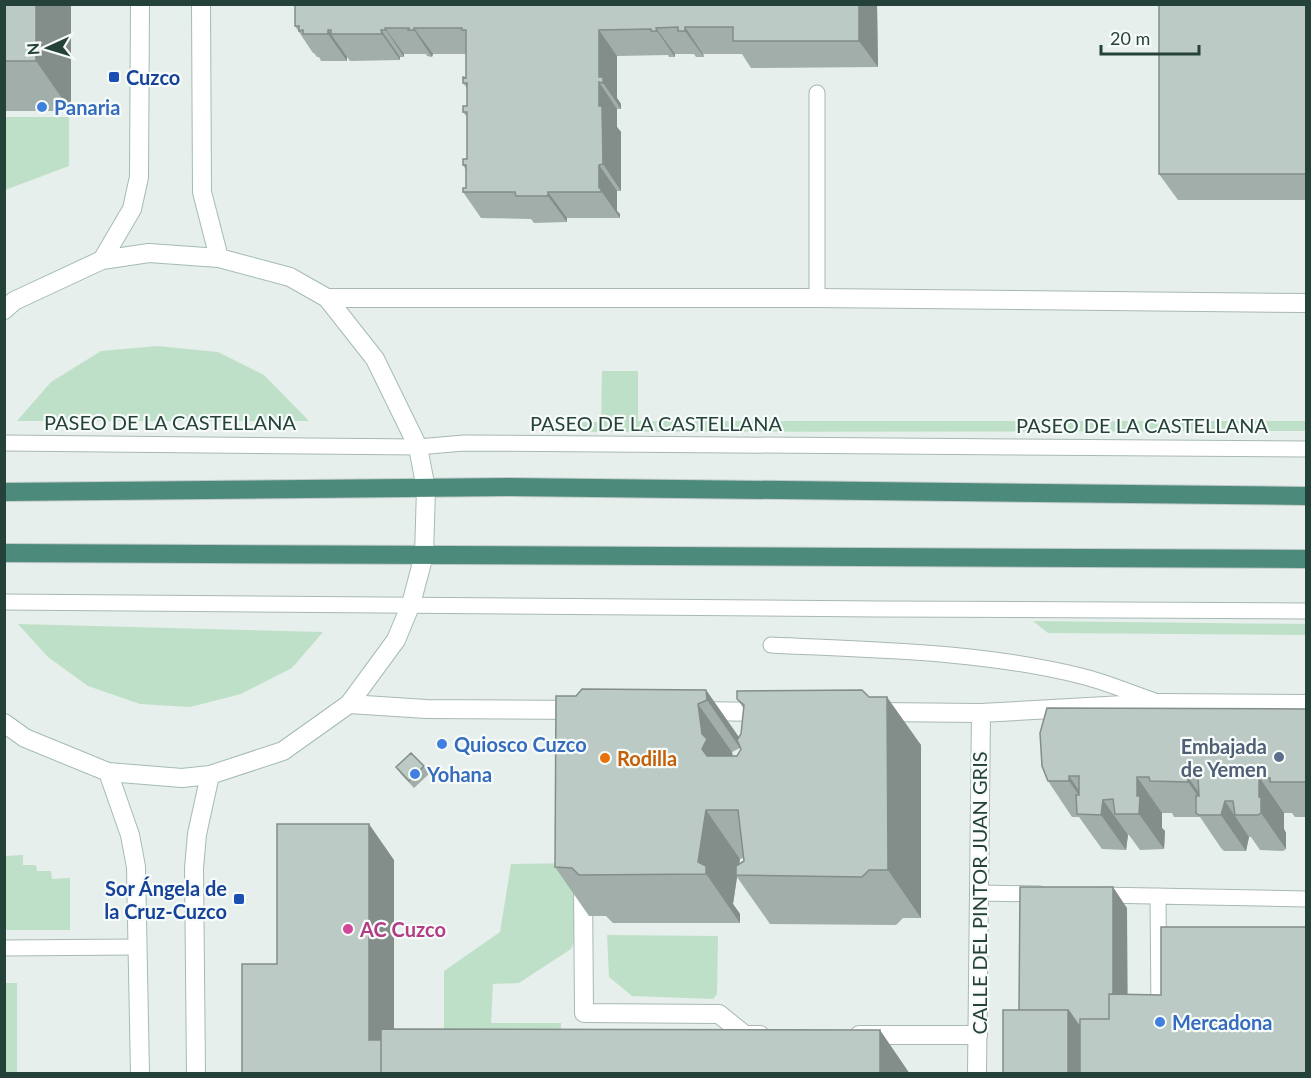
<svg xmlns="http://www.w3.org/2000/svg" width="1311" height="1078" viewBox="0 0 1311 1078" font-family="Lato,sans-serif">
<rect width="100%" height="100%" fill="#e6efeb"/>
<!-- green -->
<path fill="#bfe0c8" d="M5,117H69V166L5,190Z
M157,346L218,352L264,375L309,421H17L51,382L101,351Z
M602,371H638V421H1306V431L549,432V422H601Z
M1033,621L1306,624V635L1048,633Z
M18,624L323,632L292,668L241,694L190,707L140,704L88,686L48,657Z
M23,855V865H36L37,871H51L52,879L70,878V930H5V856Z
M578,863V934L571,949L519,983L493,984L491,1023H561L560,1068L469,1063L444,1028V971L500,932L511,864Z
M607,935L718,936L717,994L713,999L632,996L609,977Z
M5,983H17V1073H5Z"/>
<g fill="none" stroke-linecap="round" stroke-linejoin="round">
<!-- service casing -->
<g stroke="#a8b8b2" stroke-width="17">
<path id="service" d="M817,93V298
M4,443L418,447L464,443L1306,449
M4,602C439,605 872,610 1306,611
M771,645C874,650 981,651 1081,676C1106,682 1131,693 1155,701
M979,893L1040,894
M1100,895L1306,899
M1158,896L1159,1013
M4,948L136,947"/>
</g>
<!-- pedestrian casing -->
<g stroke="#a8b8b2" stroke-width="20">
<path id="pedestrian" d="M583,885L584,1013L719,1014L745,1035H760
M859,1035H978"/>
</g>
<!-- minor casing -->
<g stroke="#a8b8b2" stroke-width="20">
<path id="minor" d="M327,298H817L1306,303
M349,704L426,709L581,710
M698,711L767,712
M875,712L981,713L1159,703L1306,704
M977,1074L981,713"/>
</g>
<!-- secondary casing -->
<g stroke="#a4bbb3" stroke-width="20">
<path id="secondary" d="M201,4L202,192L219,258
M102,260L132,209L139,177L140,4
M4,310L14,301L102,260L149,253L219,258L290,277L327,298L375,359L418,447L426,489L424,555L411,604L396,640L349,704L283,751L210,775L182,778L108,772L25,738L4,723
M108,772L130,835L136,867L140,1074
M196,1074L194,868L197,834L210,775"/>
</g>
<!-- trunk casing -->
<g stroke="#c2cac8" stroke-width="20">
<path id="trunk" d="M4,492L508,487L1306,496
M4,553L1306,559"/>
</g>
<!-- service -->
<use href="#service" stroke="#fff" stroke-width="15"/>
<!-- pedestrian -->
<use href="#pedestrian" stroke="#fff" stroke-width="18"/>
<!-- minor -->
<use href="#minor" stroke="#fff" stroke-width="18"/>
<!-- secondary -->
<use href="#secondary" stroke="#fff" stroke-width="18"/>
<!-- trunk -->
<use href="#trunk" stroke="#4c8a7c" stroke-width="18"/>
</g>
<!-- wall -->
<path fill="#a1aea9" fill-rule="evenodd" d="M4,4H71V111H4Z
M295,4H877L878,67L751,68L742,54H703L704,57H696L694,54H675V57H669L668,55L617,56V98L621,104V109H617V127L621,132V191H617V211L620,214V218H567V222L534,223L531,219L481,218L463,192L466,188V170L463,165L467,159V117L463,112L467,106V88L463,83L466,78V54H433L432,57L427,56L426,54H404V57H400V60L350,61L347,57V61H321L319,57H317L314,53H313L295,26Z
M1306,4V200H1178L1159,174Z
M706,690L739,737L741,734L744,709L737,699L869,697L921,745V918H903L896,925L770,924L737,877L733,904L740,914V923H613L606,916H589L555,867L576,696ZM740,748L741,749L737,756H733L732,752ZM743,858L744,861L739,864L740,859Z
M1306,709V817H1295L1292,813H1284V829L1286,833V849L1283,851L1260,850L1251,837H1249L1246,851H1224L1221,848L1200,817H1174L1172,813H1162V828L1165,831L1164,849L1140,850L1129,835H1128L1126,850L1102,849L1079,817H1072L1048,781Z
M424,766L429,774L414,788L401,774L396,767Z"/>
<!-- shaded-wall -->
<path fill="#838d89" d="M36,4H71V111L36,61Z
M859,4H877L878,67L859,41Z
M685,27L703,54L704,57L685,31Z
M385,28L404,54V57L386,30Z
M414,28L433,54L432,57L414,30Z
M656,28L675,54V57L657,31Z
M328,30L347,57V61L328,34Z
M381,30L400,57V60L382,34Z
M599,30L617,56V98L621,104V109L599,77Z
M599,82L617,109V127L621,132V191L603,164L599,106Z
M599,165L617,191V211L620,214V218L599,188Z
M548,192L567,218V222L548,196Z
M706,690L740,739V748L707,700Z
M887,697L921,745V918L888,870Z
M698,704L732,752L736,782L707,756L702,749V734Z
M1069,776L1094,812L1092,814L1069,781Z
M1137,777L1162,813V828L1165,831L1164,849L1139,814L1137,796Z
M1188,777L1213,813L1211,815L1188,782Z
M1259,777L1284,813V829L1286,833V849L1261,813L1259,797Z
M1103,800L1128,835L1126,850L1101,815Z
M1225,801L1249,837L1246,851L1221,815Z
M706,810L740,859L737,875H736L737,877L733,904L740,914V923L698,862Z
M369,824L394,860V1046L369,1040Z
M1113,887L1127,908L1128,1045L1113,1024Z
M1068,1010L1084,1033L1098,1074H1068Z
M880,1030L910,1074H880Z"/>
<!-- building -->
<path fill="#bbcac4" stroke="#838d89" stroke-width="1.5" d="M4,4H36V61H4Z
M295,4H859V41H733V27H685V31H678V27L656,28L657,31H651V29L599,30V77H603V83L599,82V106H602L603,164L599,165V188H601V192H548V196H516L515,192H463V188H466V165H463V159H467V112H463V106H467V83H463V77L466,78V30H462V28H414V30H408L409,28H385L386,30H381L382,34H331V30H328V34H303V30L299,31V26H295Z
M1159,4H1306V174H1159Z
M582,689L706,690L707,700L698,704L702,734L707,739L702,749L707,756H737L741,749L737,740L741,734L744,705L737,699V691L862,690L869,697H887L888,870H869L862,877L736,875V866L744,861L738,810H706L698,862L706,866V874L579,875L572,868L555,867L556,696H576Z
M1047,708L1306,709V782H1270V778L1259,777V797H1261V813L1258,815H1235L1233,801H1225L1221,815H1199L1196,813V796H1199L1198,777H1188V782L1150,781L1149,777H1137V796H1140L1139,814H1115L1113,799L1103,800L1101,815L1077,814L1076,795H1079V776H1069V781H1048L1042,766L1040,733Z
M411,753L424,766L409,781L396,767Z
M277,824H369V1040H381V1074H242V964H277Z
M1020,887H1113V994H1109V1019H1080V1027L1068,1010H1019Z
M1161,927H1306V1074H1080V1019H1109V994L1161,995Z
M1003,1010H1068V1074H1003Z
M381,1029L880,1030V1074H381Z"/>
<!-- markers -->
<g fill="#1a4fb4" stroke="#f7fbf9" stroke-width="2">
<rect x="108" y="71" width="12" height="12" rx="3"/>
<rect x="233" y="893" width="12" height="12" rx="3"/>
</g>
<g fill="#3f7fe0" stroke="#f7fbf9" stroke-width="2">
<circle cx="42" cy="107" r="6"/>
<circle cx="442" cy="744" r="6"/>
<circle cx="415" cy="774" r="6"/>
<circle cx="1160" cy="1022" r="6"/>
</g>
<circle fill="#5c6f8a" stroke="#f7fbf9" stroke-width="2" cx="1279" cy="757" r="6"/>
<circle fill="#e8710a" stroke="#f7fbf9" stroke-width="2" cx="605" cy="758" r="6"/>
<circle fill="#d1479c" stroke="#f7fbf9" stroke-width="2" cx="348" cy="929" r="6"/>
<g text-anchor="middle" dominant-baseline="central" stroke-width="4.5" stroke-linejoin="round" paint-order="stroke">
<!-- transit labels -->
<g font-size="20" font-weight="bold" fill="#164399" stroke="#f7fbf9" text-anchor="start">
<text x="126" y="77">Cuzco</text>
<text x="227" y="888" text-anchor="end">Sor Ángela de<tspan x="227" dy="23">la Cruz-Cuzco</tspan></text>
</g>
<!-- shop labels -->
<g font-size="20" font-weight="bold" fill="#366cbe" stroke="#f7fbf9" text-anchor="start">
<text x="54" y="107">Panaria</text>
<text x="454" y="744">Quiosco Cuzco</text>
<text x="427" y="774">Yohana</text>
<text x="1172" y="1022">Mercadona</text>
</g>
<!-- street labels -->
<g font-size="20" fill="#24423a" stroke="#f7fbf9">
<text x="170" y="422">PASEO DE LA CASTELLANA</text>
<text x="656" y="423">PASEO DE LA CASTELLANA</text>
<text x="1142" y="425">PASEO DE LA CASTELLANA</text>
<text transform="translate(979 893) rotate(-90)">CALLE DEL PINTOR JUAN GRIS</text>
</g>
<!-- service labels -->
<g font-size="20" font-weight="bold" fill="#4e5e75" stroke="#f7fbf9" text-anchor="end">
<text x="1267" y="746">Embajada<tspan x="1267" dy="23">de Yemen</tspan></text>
</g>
<!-- food labels -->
<g font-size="20" font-weight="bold" fill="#c56008" stroke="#f7fbf9" text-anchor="start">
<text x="617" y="758">Rodilla</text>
</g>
<!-- hotel labels -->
<g font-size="20" font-weight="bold" fill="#b23c85" stroke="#f7fbf9" text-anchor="start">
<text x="360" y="929">AC Cuzco</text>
</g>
</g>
<!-- border -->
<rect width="1311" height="1078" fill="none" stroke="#24423a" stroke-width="12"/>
<!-- north arrow -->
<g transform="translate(48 48) rotate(266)" stroke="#f7fbf9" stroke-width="4.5" paint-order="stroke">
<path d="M0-4.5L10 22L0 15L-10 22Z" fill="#24423a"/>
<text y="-9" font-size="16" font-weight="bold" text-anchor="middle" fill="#24423a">N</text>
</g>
<!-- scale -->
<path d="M1101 45v9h98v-9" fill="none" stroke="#24423a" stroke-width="3"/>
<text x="1110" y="45" font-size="18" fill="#24423a" stroke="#f7fbf9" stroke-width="4.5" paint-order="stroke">20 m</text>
</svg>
